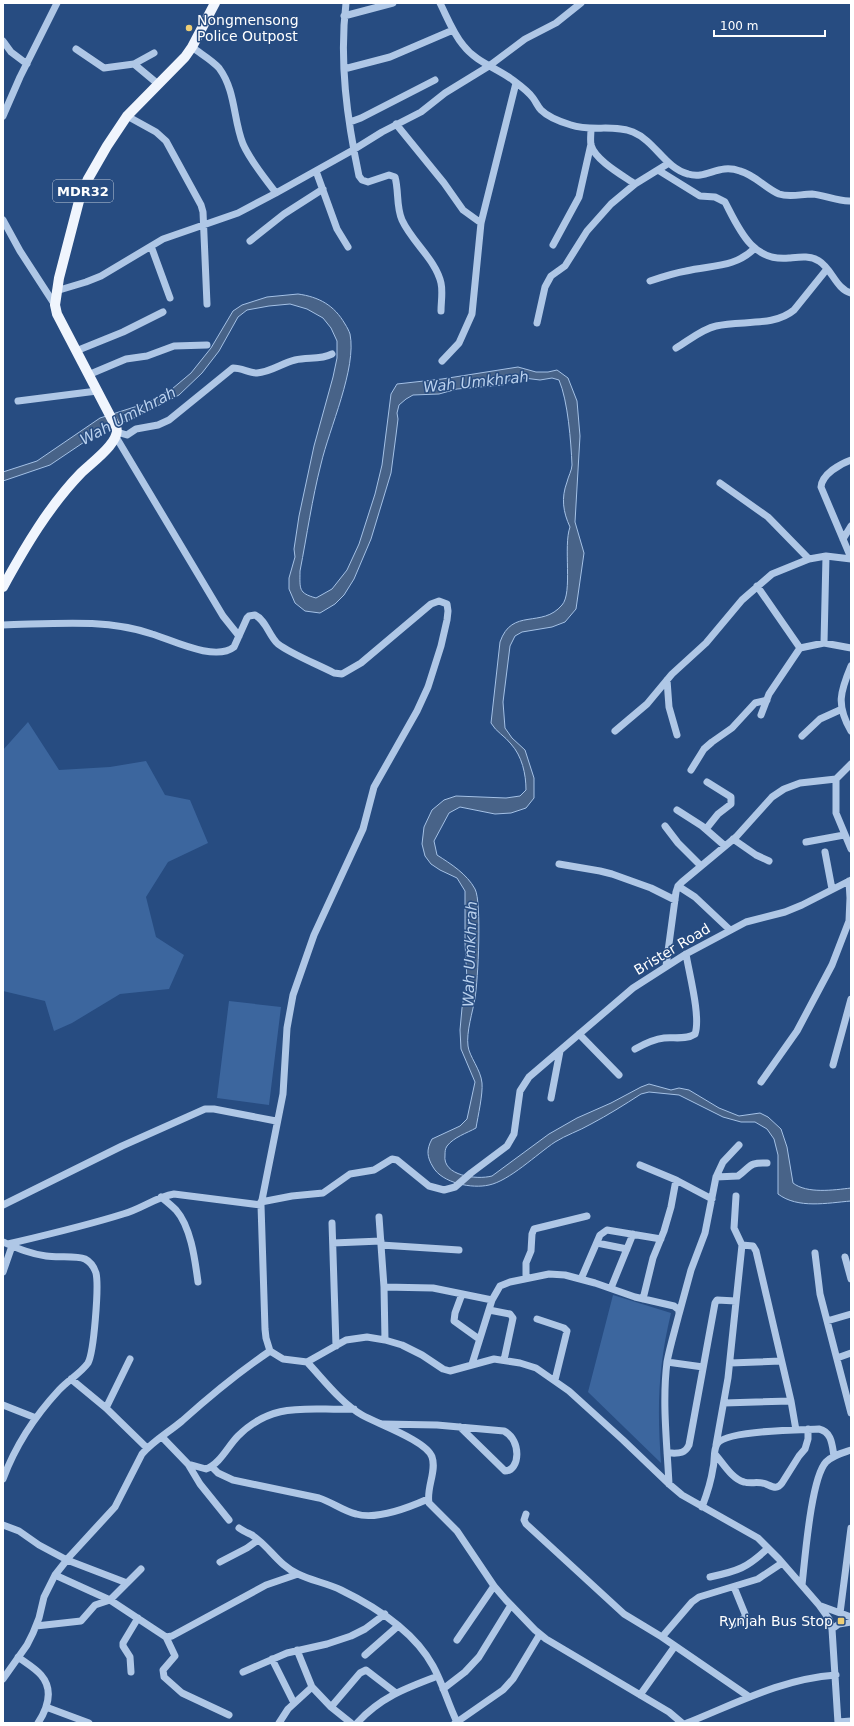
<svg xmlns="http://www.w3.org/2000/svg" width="854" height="1726" viewBox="0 0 854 1726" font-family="'DejaVu Sans',sans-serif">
<rect width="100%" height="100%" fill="#274c81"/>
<!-- green -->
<path fill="#3c669e" d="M28,722L59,770L110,767L146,761L165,795L190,800L208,843L168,862L146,897L156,937L184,955L169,989L120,994L72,1023L54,1031L45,1001L3,991V750Z
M229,1001L281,1007L269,1105L217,1098Z
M613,1295L671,1313C658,1367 657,1408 661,1463L588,1392Z"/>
<!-- water -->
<path fill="#486388" stroke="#a4c1e6" d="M298,294C319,297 334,305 345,324C347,327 349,331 350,334C357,368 329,429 321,464C312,499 307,535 300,571C300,589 298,593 316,598L332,589L347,570L359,544L375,494L382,465L391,394L397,384L442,379L518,367L536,372H548L557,370L568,378L577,401L580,436L575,522L584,553L576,609L565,622L552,627L522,632L515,636L510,646L503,702L505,728L512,738L525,750L534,778V798L526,808L511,813L495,814L460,807L449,813L434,841L437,855C451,864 467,874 475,889C482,902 478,981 475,998C473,1011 466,1032 468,1046C469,1056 481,1070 482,1083C483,1094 478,1116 476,1128C467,1133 454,1137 447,1146C445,1149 445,1152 445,1155C442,1176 477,1180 492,1176L549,1134L577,1118L611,1103L641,1087L649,1084L671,1090L679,1088L689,1090L719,1108L739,1116L760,1113L768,1117L781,1129L787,1147L793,1183C807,1194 834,1190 851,1188V1201C827,1203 798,1209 778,1194V1155L774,1139L767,1129L755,1122H741L723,1117L679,1095L649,1092L641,1094C624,1105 608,1115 591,1124C579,1131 566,1135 555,1142C537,1154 509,1181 489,1185C472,1189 442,1183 433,1167C427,1157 426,1150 432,1139L460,1126L467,1119L475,1082L461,1049L460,1030L462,1008L467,980L465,943V891L457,878L440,870L431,864L425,856L422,844L424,827L432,810L444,800L456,796L506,798L520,796L526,790C526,774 522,756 511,744C505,736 496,732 491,723L500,642C512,607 542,629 562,605C573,593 563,546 570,527C563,512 561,498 567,482C568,477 572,470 572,465C571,442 568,401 559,380L552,378L540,380L524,378L511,379L503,385L457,389L439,394L413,395L406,399L399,405L397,413L398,419L396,435L391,473L371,539L354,579L344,595L335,604L320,613L305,611L295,603L289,589V578L295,557L294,549L299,516L314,446L333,377L337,358V341L331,328L323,318L307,309L290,304L269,306L247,310L238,317L219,351L202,373L179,395L132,419L105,428L50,465L3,481V472L37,461L100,418L147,403L172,389L191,373L211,348L233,311L242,305L267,297Z"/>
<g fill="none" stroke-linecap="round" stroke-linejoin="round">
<!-- minor -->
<path stroke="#afc7e6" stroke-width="7" d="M346,3C339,61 347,119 359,176L362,180L368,182L389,175L395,177C399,191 396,207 402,220C412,242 436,260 441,283C443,292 441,302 441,311
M440,3C447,17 453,33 463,45C475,61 494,67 510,78C518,84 527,90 533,98C536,102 538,107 541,110C548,117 561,122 571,125C591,132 613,124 633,132C655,141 665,168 688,174C707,180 718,163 740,171C755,175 765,188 779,194C790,198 801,194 812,194C825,195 838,202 851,201
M344,16L393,3
M3,41L11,52L27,64
M192,47C201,54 212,60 219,68C236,91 233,119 243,144C251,162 265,178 276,193
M76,49L104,68L134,64L154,53
M134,64L158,84
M344,69L390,57L453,30
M3,116L20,77L57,3
M127,116L156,132L166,141L201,205L203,212L207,304
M350,122L361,118L435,80
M396,124L444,183L463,210L481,223
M591,129C591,134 590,140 591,145C595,160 622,175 635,184
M658,170L700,196L715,197L725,202C739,229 752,262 789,258C799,257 810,255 819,261C832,269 836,289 851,293
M316,171L337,229L348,247
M3,220L20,251L55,305
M250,241L284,214L323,189
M553,245L579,197L591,144
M151,246L170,298
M650,281C662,277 674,273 686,271C712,265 735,268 755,248
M56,291L86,282L101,276L163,239L238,213L276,193L353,150L382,132L421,112L445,93L489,66L525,39L556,23L581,3
M537,323L545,287L551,276L565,266L587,231L611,204L635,184L669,163
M676,348C688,341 702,329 716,326C741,320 774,327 794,310L827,269
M76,351L123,332L163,312
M442,361L459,343L472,314L481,223L516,83
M88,375L126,359L147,356L174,346L207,345
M18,401L97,391
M117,432L127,435L136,429L158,425L169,420L233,368C242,368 249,373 257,373C271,372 282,363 295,360C308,357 320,360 332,354
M116,437L223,616L239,636
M851,460C840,464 822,474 821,487L851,558
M720,483L768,517L809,559
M843,539L851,526
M757,586L800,648
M3,625C52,624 105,618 152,634C172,640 215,662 234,647L247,618L249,616L255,615C266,620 269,636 278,644C291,654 319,665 334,673L342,674L361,663L431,604L439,601L447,604L448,611L447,620L441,646L428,687L417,711L374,787L363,829L314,935L293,995L287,1028L283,1094L261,1205L265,1329L266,1338L270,1351L283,1359L307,1362L346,1340L367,1337L385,1340L402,1345L422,1355L443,1369L450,1371L494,1359L520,1363L536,1368L569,1391L623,1440L669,1484L682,1495L758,1538L779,1559L819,1605L829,1619L832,1629L838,1723
M824,643L826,556
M851,666C840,692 836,705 851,731
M667,680L669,707L677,735
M761,715L769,694L800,648L824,643L851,648
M615,731L647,704L672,674L706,643L742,600L772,574L809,559L826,556L851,559
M802,736L820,719L842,709
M851,764L836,779V813L851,849
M691,770L704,749L712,742L732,728L755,703L767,700
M677,810L702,826L725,846
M665,826L678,843L701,866
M706,829L718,814L731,804V797L707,782
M733,839L756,855L769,861
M806,842L844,835
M825,852L832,889
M559,864L600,871L612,874L651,888L675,900
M678,886L695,897L730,930
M666,966L676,892L678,886L682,882L736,837L772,797L784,789L800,783L836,779
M579,1034L619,1075
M635,1049C644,1044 654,1039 664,1038C674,1037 686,1040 695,1034C701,1017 689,973 686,954
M833,1065L851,999
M761,1082L797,1031L832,965L849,921L850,898L849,881
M551,1098L560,1051
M640,1165L676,1180L712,1199
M716,1177L738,1176C751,1167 748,1162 767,1163
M736,1196L734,1228L742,1245L753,1246L756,1251L791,1401L796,1430
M161,1197C166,1201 171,1205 176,1210C191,1227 195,1260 198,1282
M261,1202L292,1196L323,1193L350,1174L374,1170L392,1159L397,1160L429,1186L444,1190L455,1187L471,1173L507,1146L514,1134L520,1091L529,1077L633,988L686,954L746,922L785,912L802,905L851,880
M3,1205L122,1146L205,1109H214L276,1121
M379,1217L384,1287L385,1340
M332,1223L336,1346
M3,1242C17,1248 30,1254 46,1256C57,1258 76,1255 85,1259C91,1262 94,1267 96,1273C99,1286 94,1352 88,1363C80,1374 68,1380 59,1390C34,1417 16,1444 3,1479
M333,1243L381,1241
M597,1243L627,1249
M8,1244C46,1235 85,1226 123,1214C141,1209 156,1197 174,1194L261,1205
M381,1245L459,1250
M815,1253L820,1294L851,1413
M845,1257L851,1279
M3,1272L12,1246
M526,1278V1263L531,1251L532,1234L534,1229L587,1216
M581,1279L600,1235L607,1230L661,1239
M384,1287L433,1288L492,1300
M611,1288L633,1234
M462,1294L455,1313L454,1321L479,1339
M643,1299L653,1258L664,1231L671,1207L676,1180
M489,1310L510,1314L513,1318L504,1360
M679,1314L691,1270L705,1233L716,1177L723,1162L739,1145
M537,1319L564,1328L567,1331L555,1380
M827,1321L851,1314
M837,1358L851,1353
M307,1362C324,1380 341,1403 362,1415C378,1424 427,1441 432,1457C437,1471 426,1488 429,1503L457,1531L494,1586L506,1600L535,1630L546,1639L669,1712L682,1723
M667,1362L703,1367
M730,1363L781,1361
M472,1364L492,1300L500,1286L510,1282L549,1274L565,1275L595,1283L635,1297L674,1306L679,1310V1314C675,1330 670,1346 667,1362C662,1402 667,1444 669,1484
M71,1379L106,1408L147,1448
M724,1403L791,1401
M3,1405L36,1418
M106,1408L130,1359
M382,1424L437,1425L504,1431C522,1440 520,1471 505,1471L502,1468L460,1427
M162,1437L188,1464L206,1469C220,1464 228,1446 238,1436C274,1400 309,1411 354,1409
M716,1445L728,1378L742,1245
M667,1453C678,1453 684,1455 689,1445L715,1303L717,1300L736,1301
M715,1454C723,1463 732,1479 744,1482C751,1484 759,1481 766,1484C773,1487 777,1490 782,1483L799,1456L805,1449L808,1439V1429
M188,1464L200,1484L229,1520
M212,1467L218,1473L233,1480L319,1498C332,1502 343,1511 356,1514C376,1520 410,1507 428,1499
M702,1507C707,1494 711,1482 713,1468C715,1461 713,1451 717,1444C725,1430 802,1430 819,1429C832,1432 832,1445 834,1456
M526,1514L524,1520L526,1524L624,1614L662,1637L748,1696
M3,1525L19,1531L39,1545L67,1560L127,1583
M239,1528C243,1531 248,1533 252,1535C270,1547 278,1565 298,1574C312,1581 327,1583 341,1590C376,1607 414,1631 433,1666C443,1684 448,1704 457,1722L455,1723
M220,1562L247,1548L258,1540
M55,1575L110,1600L166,1637L172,1636L266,1585L298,1574
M710,1577C738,1571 747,1568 768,1548
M802,1585C805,1559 811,1478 826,1462C833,1455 842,1453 851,1450
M821,1606L851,1617
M840,1613L851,1528
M732,1625L745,1618V1614L734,1587
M36,1626L81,1621L95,1605L110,1600L141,1569
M832,1629L839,1624L851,1622
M166,1637L175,1656L163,1670L164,1677L182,1693L229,1715
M662,1637L692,1602L699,1597L758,1579L782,1563
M457,1640L494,1586
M297,1650L312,1687L331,1707L351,1723
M365,1655L398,1626
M18,1657C26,1663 35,1668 41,1675C54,1690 47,1709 38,1723
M272,1659L294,1703
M131,1672L130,1657L123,1646V1643L138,1618
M243,1672L287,1653L327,1644L351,1636L365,1629L385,1614
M3,1679L27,1645L33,1633L39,1618L44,1597L55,1575L70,1556L115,1507L142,1454C153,1441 169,1432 182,1421C210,1396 239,1372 270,1351
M443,1689L465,1672L479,1657L511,1605
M640,1695L675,1646
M46,1707L89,1723
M331,1707L360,1673L366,1670L396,1693
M457,1722L503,1690L513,1679L540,1634
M838,1722L851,1721
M279,1723L288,1709L312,1687
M357,1723C381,1697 406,1688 438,1676
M687,1723C737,1703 781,1679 836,1675"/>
<!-- major -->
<path stroke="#f0f5fd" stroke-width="10" d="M3,587C25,547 49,506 81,473C91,463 122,441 116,427L57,314L55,305L59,278L79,201L88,179L107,146L127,116L185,57L192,47L215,3"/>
</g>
<!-- markers -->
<g fill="#eece75" stroke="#274c81" stroke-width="1.5">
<circle cx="189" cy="28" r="4"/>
<rect x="837" y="1617" width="8" height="8" rx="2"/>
</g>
<g text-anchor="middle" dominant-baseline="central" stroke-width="3" stroke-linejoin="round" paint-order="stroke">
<!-- shield labels -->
<rect fill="#274c81" stroke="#bec9d9" stroke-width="1" x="53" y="180" width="60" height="22" rx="3"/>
<g font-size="13" font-weight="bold" fill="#fff">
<text x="83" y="191">MDR32</text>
</g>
<!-- poi labels -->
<g font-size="14" fill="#fff" stroke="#274c81" text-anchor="start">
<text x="197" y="20">Nongmensong<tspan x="197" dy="16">Police Outpost</tspan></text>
<text x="833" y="1621" text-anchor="end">Rynjah Bus Stop</text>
</g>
<!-- street labels -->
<g font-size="14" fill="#fff" stroke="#274c81">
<text transform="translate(672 949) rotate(-31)">Brister Road</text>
</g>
<!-- water labels -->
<g font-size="15" font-style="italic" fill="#bad1ee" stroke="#274c81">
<text transform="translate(476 382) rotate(-6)">Wah Umkhrah</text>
<text transform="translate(128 416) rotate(-28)">Wah Umkhrah</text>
<text transform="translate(470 954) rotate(-88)">Wah Umkhrah</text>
</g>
</g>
<!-- border -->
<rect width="854" height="1726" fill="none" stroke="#ffffff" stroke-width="8"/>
<!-- scale -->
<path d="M714 30v6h111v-6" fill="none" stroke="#ffffff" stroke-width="2"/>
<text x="720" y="30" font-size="12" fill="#ffffff" stroke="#274c81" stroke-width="3" paint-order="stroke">100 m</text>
</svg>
